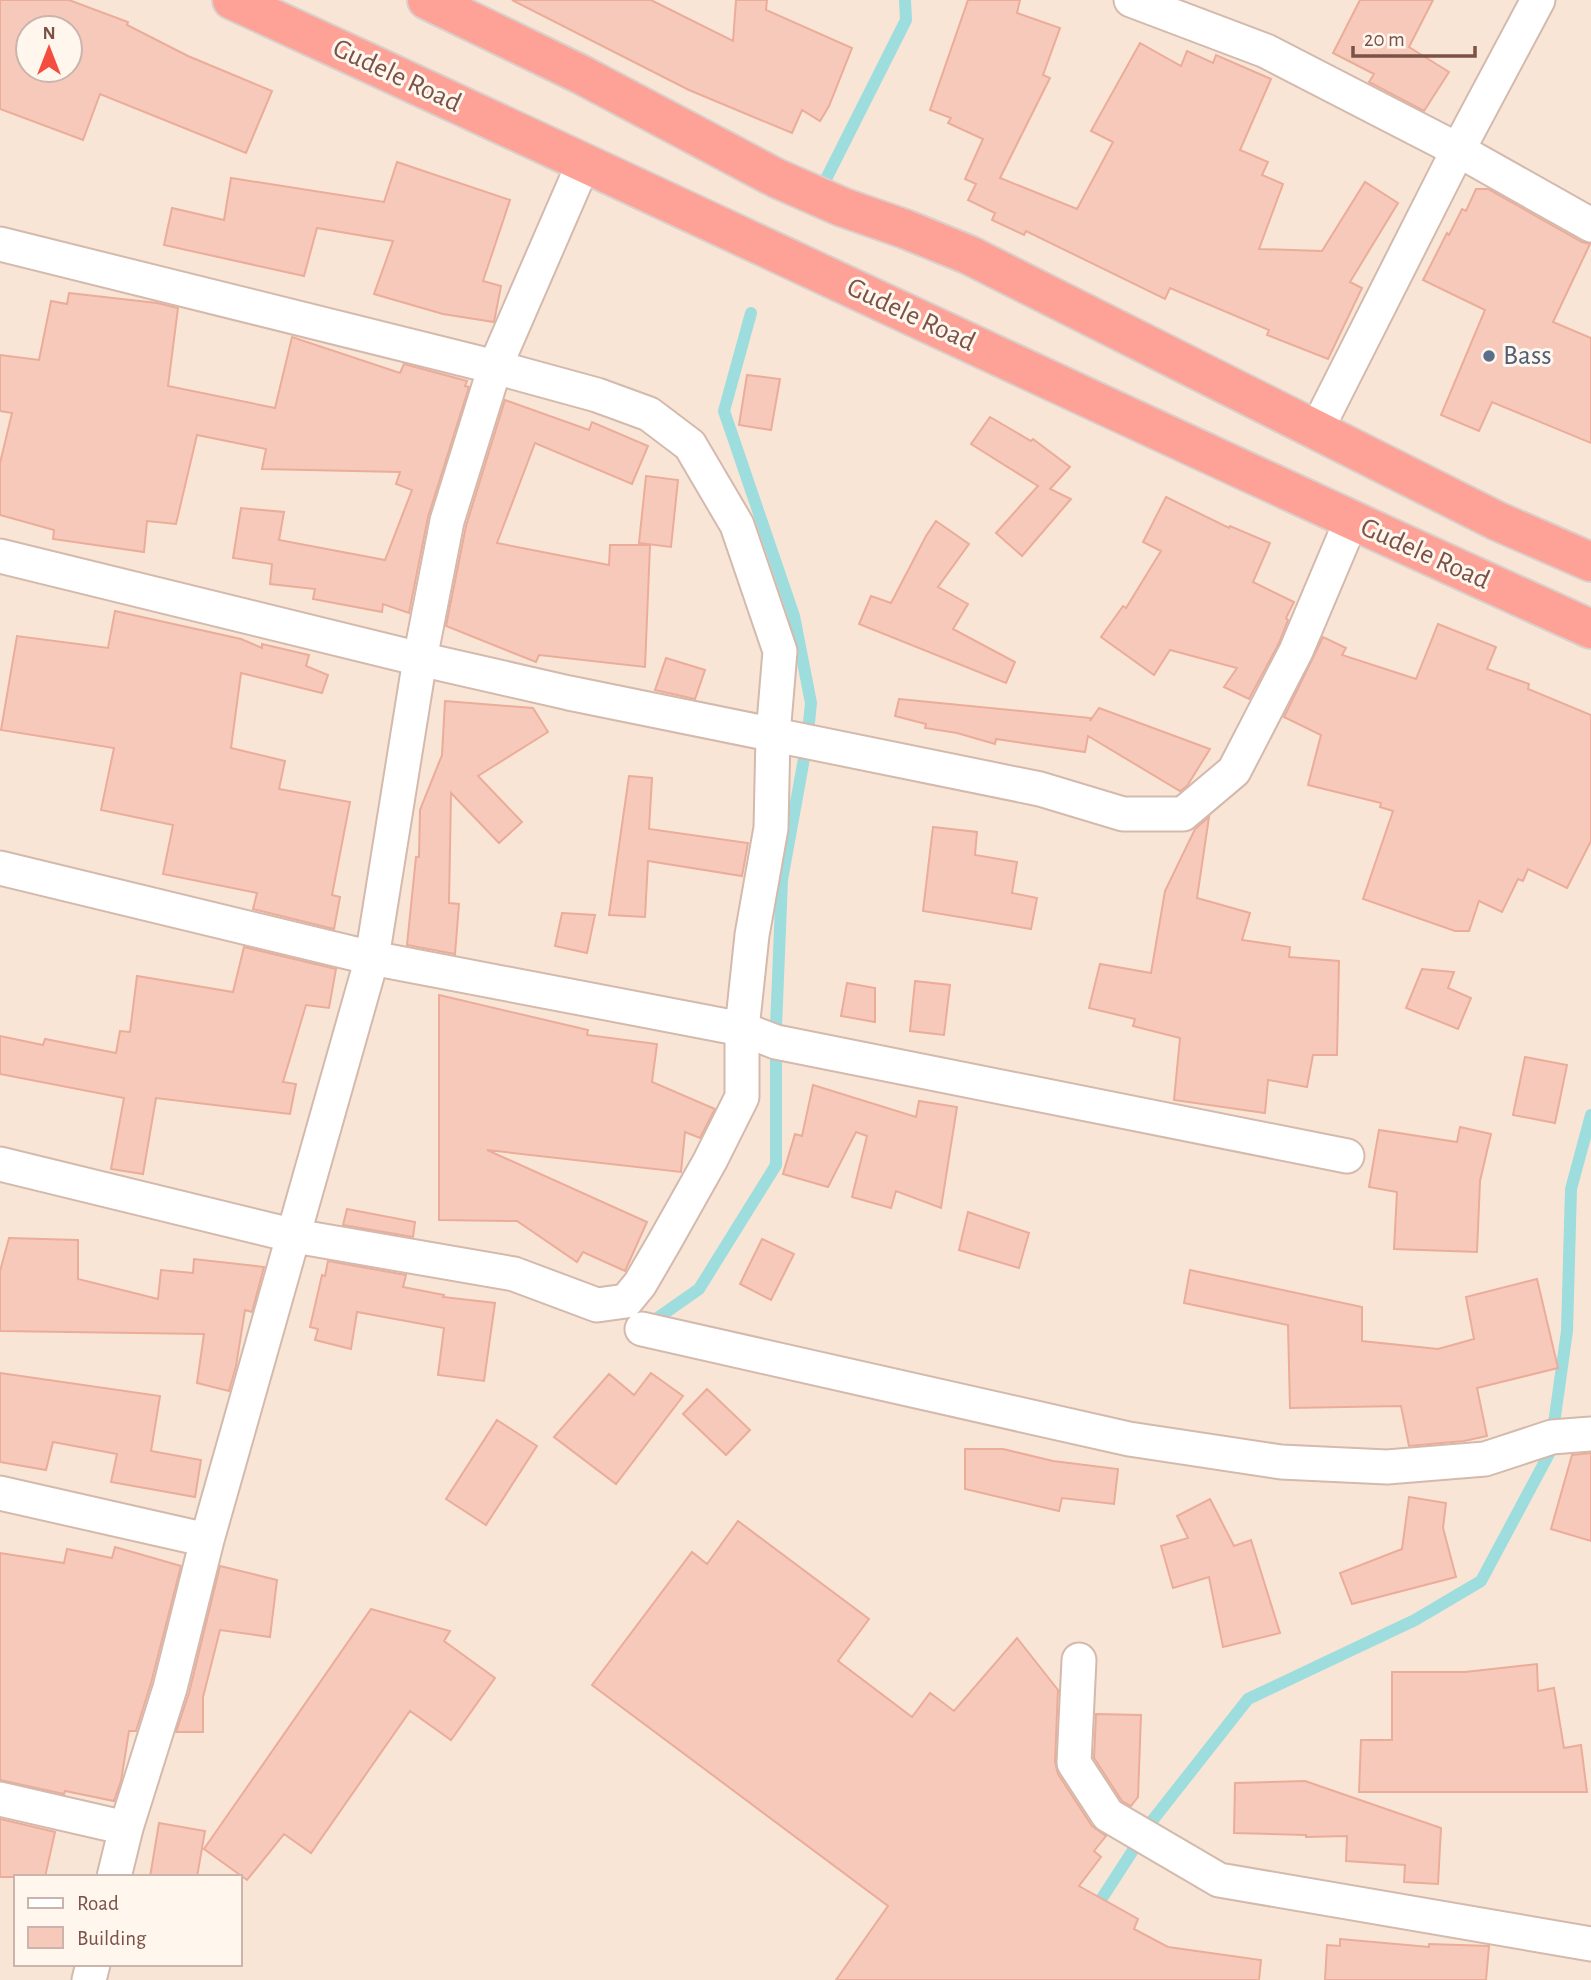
<svg xmlns="http://www.w3.org/2000/svg" width="1591" height="1980" viewBox="0 0 1591 1980" font-family="'Alegreya Sans',sans-serif">
<rect width="100%" height="100%" fill="#fef1e6"/>
<!-- residential -->
<path fill="#f9e5d6" fill-rule="evenodd" d="M0,0H1591V1980H0ZM28,28H70V70H28ZM16,1877H240V1964H16Z"/>
<g fill="none" stroke-linecap="round" stroke-linejoin="round">
<!-- stream -->
<path stroke="#9dddde" stroke-width="12" d="M820,191L906,20L905,0
M649,1324L699,1289L776,1165V1027L782,880L807,742L811,703L794,616L724,411L751,313
M1093,1912L1152,1821L1248,1699L1415,1620L1481,1581L1550,1452L1567,1331L1571,1189L1591,1115"/>
</g>
<!-- building -->
<path fill="#f7c9bb" stroke="#ebac99" stroke-width="2" fill-rule="evenodd" d="M0,0H69L128,22L127,25L188,56L272,91L246,153L100,94L83,140L0,109ZM28,28H70V70H28Z
M512,0H651L733,41L736,0H767L766,10L852,48L829,106L820,121L802,110L792,133L689,90Z
M968,0H1020L1017,13L1060,28L1043,75L1050,78L1000,178L1077,209L1113,142L1091,131L1140,43L1181,66L1187,51L1213,63L1216,55L1271,79L1240,150L1268,162L1262,175L1283,184L1259,249L1322,251L1365,182L1398,203L1350,282L1362,288L1328,359L1267,335L1269,330L1170,288L1165,299L1026,231L1024,235L992,220L995,213L968,200L976,184L965,179L983,139L948,123L951,118L930,110Z
M1360,0H1433L1409,47L1449,72L1424,111L1369,82L1374,74L1333,53Z
M397,162L510,200L483,281L501,286L494,322L443,314L374,294L393,241L317,228L304,276L164,245L172,208L224,220L231,178L384,202Z
M1476,189H1488L1582,242L1590,244L1553,322L1591,338V443L1492,402L1479,431L1441,415L1485,310L1423,280L1447,233L1449,235L1462,209L1466,211Z
M69,293L157,303L178,308L168,386L275,408L292,337L400,373L404,364L467,381L465,386L469,387L428,517L409,613L383,604L382,612L313,599L315,589L270,584L272,564L233,558L241,508L284,512L279,540L385,560L412,490L396,484L400,472L262,469L266,449L197,435L176,524L147,521L144,552L53,539L54,530L0,515V463L12,413L0,411V355L39,360L51,301L67,304Z
M747,375L780,379L771,430L739,425Z
M505,400L589,430L592,422L648,446L632,484L535,443L497,543L609,565L610,545H650L645,667L539,655L536,662L446,626L466,526Z
M990,417L1031,441L1033,439L1070,467L1050,489L1071,499L1022,556L996,533L1038,486L971,444Z
M646,476L678,480L671,547L639,543Z
M1166,497L1229,528L1230,526L1270,543L1253,582L1294,602L1286,618L1288,620L1279,643L1249,699L1224,687L1237,668L1170,650L1154,675L1101,637L1123,606L1126,608L1161,551L1143,542Z
M936,521L969,544L938,587L968,604L953,629L1015,662L1006,683L859,624L871,596L891,603L926,536Z
M115,611L241,639L262,648V644L309,655L306,666L328,675L322,693L241,673L231,748L285,761L279,789L350,802L332,895L340,897L334,929L253,909L257,893L163,874L173,825L101,810L114,748L1,730L17,636L108,648Z
M1438,624L1496,647L1487,669L1529,684L1528,689L1591,715V841L1567,888L1528,869L1523,881L1518,879L1502,912L1479,901L1469,931H1455L1363,899L1393,811L1380,807L1381,803L1308,785L1321,735L1284,717L1323,637L1346,648L1342,655L1416,679Z
M666,658L705,670L695,699L655,690Z
M899,699L1091,718L1090,721L1099,708L1210,749L1187,786L1180,791L1088,736L1085,752L996,739L995,744L957,733L925,728L926,724L895,716Z
M445,701L533,708L548,732L478,776L522,822L499,843L451,793L449,903L459,904L455,954L407,945L416,857H419L420,810L442,755Z
M629,776L652,778L649,829L748,843L742,876L648,861L645,917L609,915Z
M1209,817L1197,898L1250,913L1242,940L1290,947L1289,957L1339,961L1337,1055H1313L1307,1087L1268,1080L1265,1113L1174,1100L1180,1038L1133,1026L1135,1019L1089,1008L1100,964L1151,973L1165,891L1195,829Z
M933,827L977,832L975,855L1017,862L1012,893L1037,898L1031,929L923,911Z
M562,913L595,915L587,953L555,946Z
M244,947L336,969L329,1008L306,1005L283,1082L296,1084L290,1114L156,1098L143,1174L111,1169L124,1098L0,1074V1036L43,1045L45,1039L116,1053L120,1031L130,1032L137,976L233,992Z
M1422,969L1454,972L1448,988L1471,998L1458,1029L1406,1008Z
M915,981L950,985L944,1035L910,1031Z
M847,983L875,988V1022L841,1016Z
M439,995L588,1030L587,1035L657,1044L652,1082L715,1109L700,1138L685,1132L681,1172L487,1150L647,1222L625,1271L583,1252L577,1262L517,1221L439,1220Z
M1525,1057L1567,1065L1555,1123L1513,1115Z
M813,1085L916,1117L919,1101L957,1107L941,1208L896,1191L891,1208L852,1197L867,1136L856,1132L828,1187L783,1174L795,1134L802,1136Z
M1460,1127L1491,1134L1480,1181L1477,1252L1394,1249L1397,1192L1369,1187L1379,1130L1457,1142Z
M347,1209L415,1222L413,1237L343,1225Z
M968,1212L1029,1233L1019,1268L959,1250Z
M9,1238L78,1240V1279L158,1299L161,1270L193,1273L194,1259L264,1267L252,1312L245,1310L236,1366L229,1391L197,1383L204,1334L0,1331V1271Z
M762,1239L794,1254L771,1300L740,1284Z
M328,1261L406,1275L403,1287L444,1295L443,1297L495,1303L484,1381L438,1375L444,1328L357,1312L351,1349L315,1340L318,1329L310,1327L322,1275L325,1276Z
M1190,1270L1362,1307V1341L1438,1349L1474,1339L1466,1297L1537,1279L1558,1368L1477,1388L1487,1436L1464,1441L1409,1446L1401,1406L1290,1408L1288,1325L1184,1303Z
M0,1373L160,1396L151,1451L201,1460L195,1497L111,1482L117,1454L53,1442L46,1470L0,1462Z
M651,1373L683,1396L616,1484L554,1437L609,1374L634,1395Z
M707,1389L750,1430L726,1455L683,1414Z
M497,1420L537,1446L486,1525L446,1499Z
M965,1449H1003L1053,1461L1118,1469L1114,1504L1062,1498L1059,1511L965,1489Z
M1591,1453V1541L1551,1529L1572,1455Z
M1409,1497L1446,1503L1443,1528L1456,1577L1352,1604L1340,1573L1402,1549Z
M1210,1499L1234,1546L1251,1540L1280,1633L1223,1647L1209,1577L1173,1588L1161,1546L1188,1538L1177,1516Z
M738,1521L869,1619L838,1661L912,1717L930,1693L954,1711L1017,1638L1058,1690L1055,1762L1058,1774L1092,1826L1106,1836L1094,1851L1101,1857L1079,1886L1138,1919L1134,1929L1168,1947L1261,1960L1259,1980H836L888,1906L592,1685L692,1552L707,1564Z
M115,1547L181,1566L151,1683L136,1731H129L121,1781L114,1801L65,1791L64,1794L0,1780V1553L64,1563L67,1549L112,1558Z
M220,1566L277,1580L270,1637L220,1630L203,1697V1732H176L189,1693Z
M371,1609L450,1631L444,1641L495,1678L451,1740L410,1711L311,1853L284,1834L247,1880L204,1849Z
M1537,1664L1538,1691L1554,1688L1564,1748L1581,1745L1587,1792H1359L1361,1740H1392V1672H1465Z
M1096,1714L1141,1715L1138,1797L1131,1806L1122,1801L1094,1758Z
M1305,1781L1441,1828L1438,1884L1404,1882L1405,1865L1346,1861L1347,1836L1306,1837V1835L1234,1833L1235,1783Z
M0,1819L55,1832L45,1877H0Z
M159,1823L205,1831L197,1877H150Z
M1340,1939L1429,1947V1944L1489,1946L1486,1980H1325L1327,1945L1340,1946Z"/>
<g fill="none" stroke-linecap="round" stroke-linejoin="round">
<!-- street casing -->
<g stroke="#d4b9ad" stroke-width="37">
<path id="street" d="M1131,0L1266,51L1458,150L1591,225
M0,244L495,367L597,395L649,414L690,445L737,525L780,651L773,735L771,828L752,935L742,1029V1097L710,1161L665,1241L640,1284L626,1301L597,1305L514,1274L295,1236L0,1164
M1316,431L1458,150L1538,0
M0,556L420,659L569,693L1040,789L1123,814H1183L1234,771L1296,651L1351,521
M0,868L372,958L742,1029L776,1042L1347,1156
M642,1329L1129,1439L1281,1462L1387,1467L1485,1459L1552,1437L1591,1434
M0,1493L207,1540
M1079,1660L1074,1763L1108,1815L1219,1880L1591,1944
M0,1799L126,1828
M114,1877L126,1828L170,1688L207,1540L372,958L420,659L447,521L495,367L584,162
M89,1980L93,1964"/>
</g>
<!-- highway casing -->
<g stroke="#dacfcb" stroke-width="42">
<path id="highway" d="M232,0C686,208 1136,424 1591,629
M427,0L580,74L776,178L842,207L905,229L969,255L1497,521L1591,562"/>
</g>
<!-- street -->
<use href="#street" stroke="#fff" stroke-width="33"/>
<!-- highway -->
<use href="#highway" stroke="#fea297" stroke-width="38"/>
</g>
<!-- markers -->
<circle fill="#5c6f8a" stroke="#fff6ee" stroke-width="2.5" cx="1489" cy="356" r="7"/>
<g text-anchor="middle" dominant-baseline="central" stroke-width="6" stroke-linejoin="round" paint-order="stroke">
<!-- street labels -->
<g font-size="28" fill="#7b5247" stroke="#fff6ee">
<text transform="translate(397 76) rotate(25)">Gudele Road</text>
<text transform="translate(911 315) rotate(25)">Gudele Road</text>
<text transform="translate(1425 554) rotate(24)">Gudele Road</text>
</g>
<!-- service labels -->
<g font-size="28" fill="#4e5e75" stroke="#fff6ee" text-anchor="start">
<text x="1503" y="356">Bass</text>
</g>
</g>
<!-- legend -->
<rect x="14" y="1875" width="228" height="91" fill="#fff6ee" stroke="#cab4ab" stroke-width="2"/>
<rect x="28" y="1898" width="35" height="10" fill="#ffffff" stroke="#cab4ab" stroke-width="2"/>
<text x="77" y="1910" font-size="21" fill="#7b5247">Road</text>
<rect x="28" y="1927" width="35" height="21" fill="#f7c9bb" stroke="#cab4ab" stroke-width="2"/>
<text x="77" y="1945" font-size="21" fill="#7b5247">Building</text>
<!-- north arrow -->
<g transform="translate(49 49)"><circle r="33" fill="#fff6ee" stroke="#cab4ab" stroke-width="2"/>
<path d="M0-5L12 26L0 18L-12 26Z" fill="#f44c3f"/>
<text y="-10" font-size="19" font-weight="bold" text-anchor="middle" fill="#7b5247">N</text>
</g>
<!-- scale -->
<path d="M1353 46v10h122v-10" fill="none" stroke="#7b5247" stroke-width="3.5"/>
<text x="1364" y="46" font-size="21" fill="#7b5247" stroke="#fff6ee" stroke-width="5" paint-order="stroke">20 m</text>
</svg>
